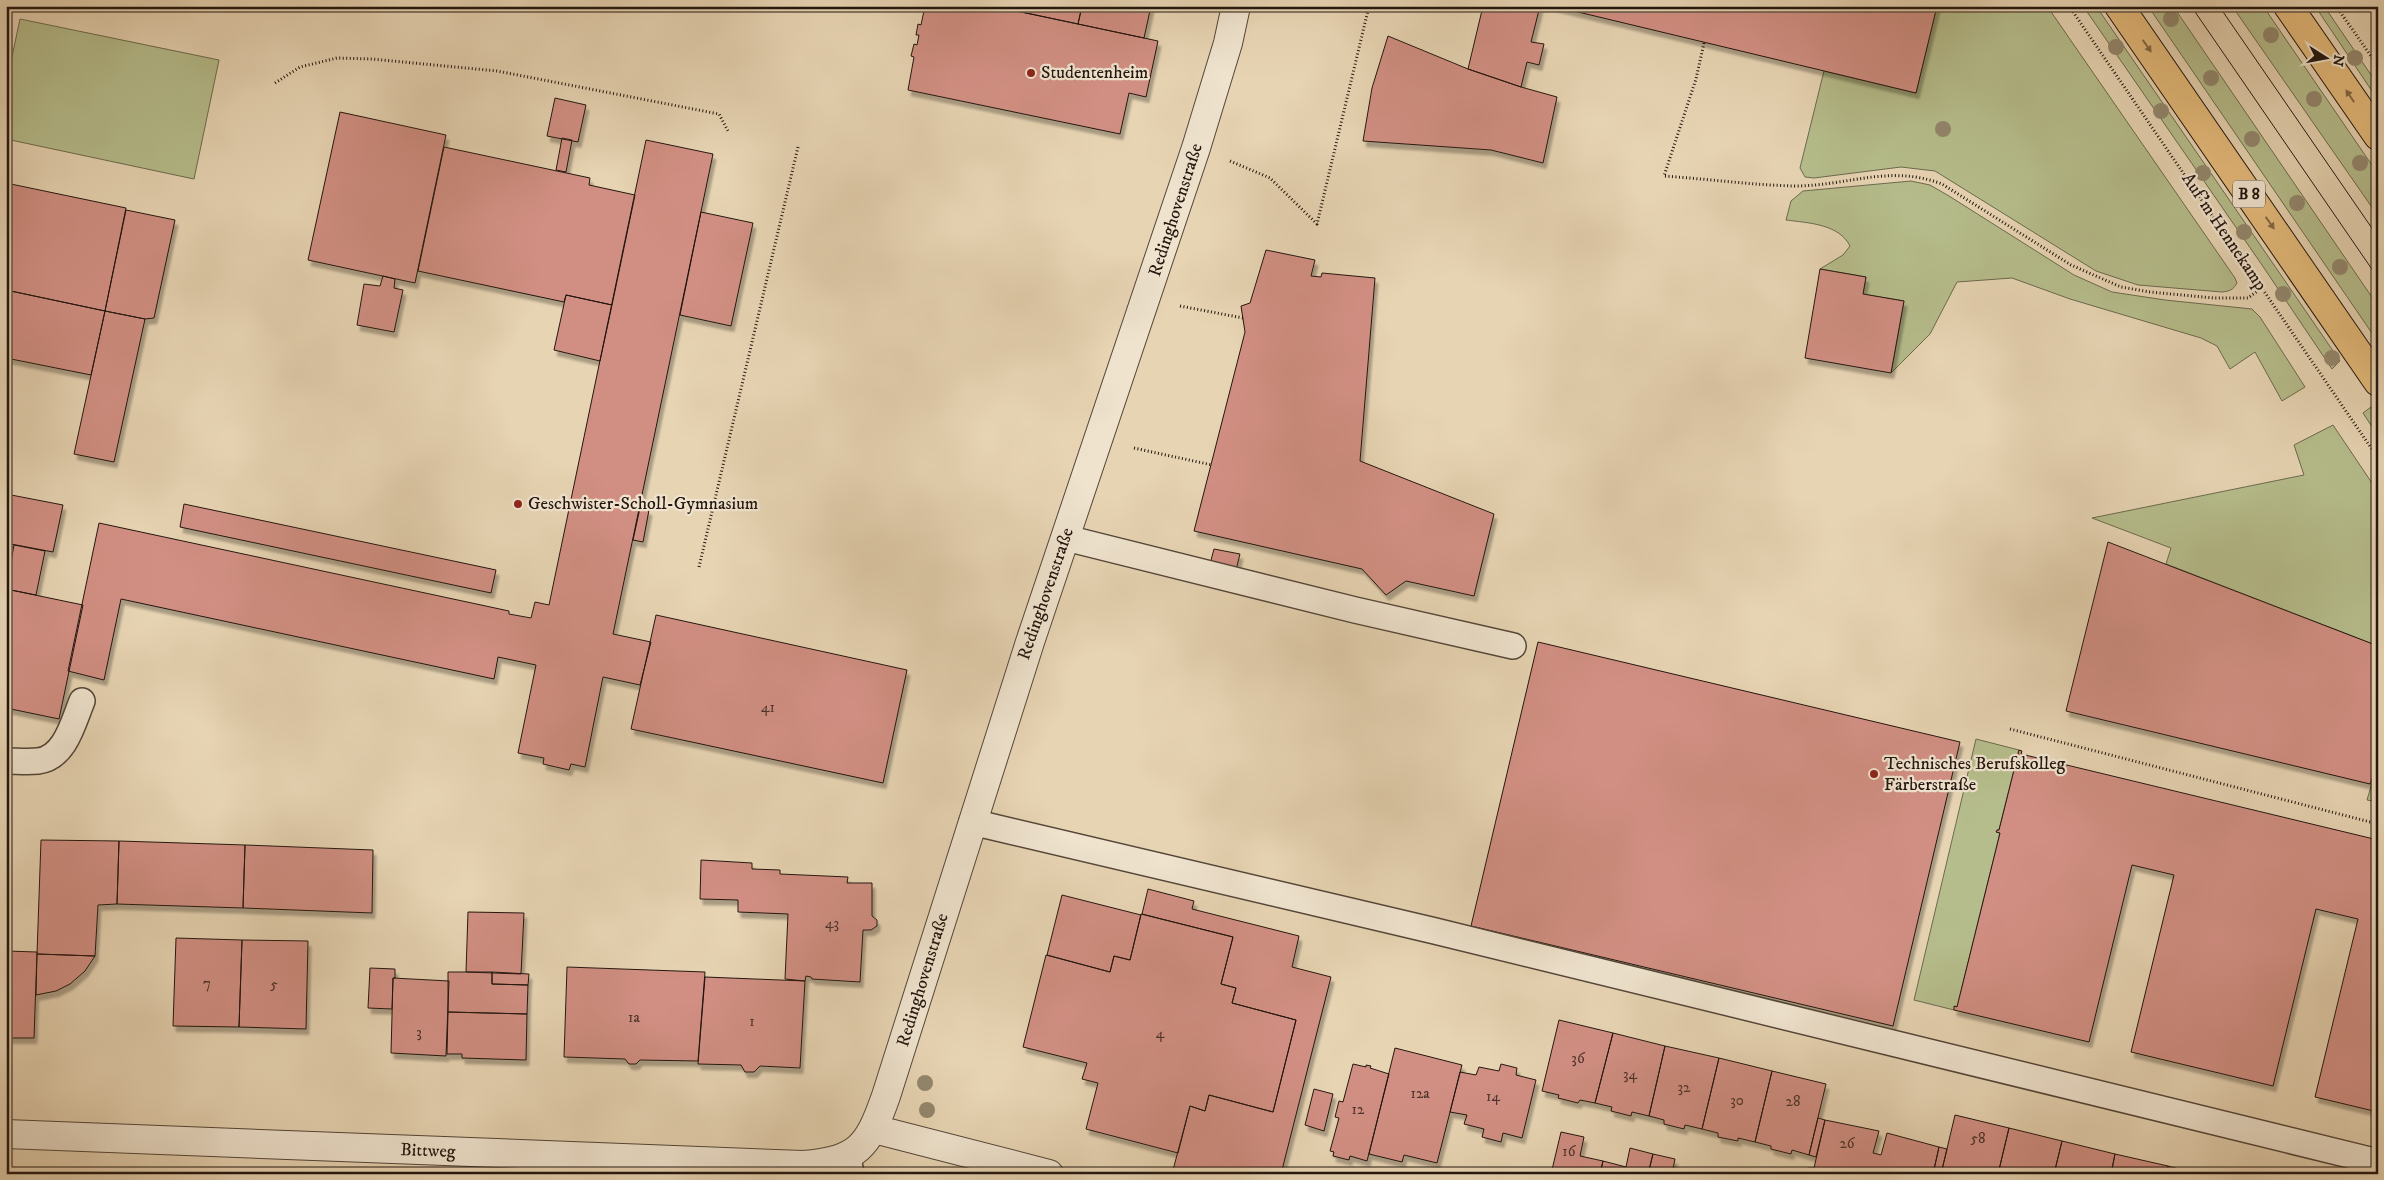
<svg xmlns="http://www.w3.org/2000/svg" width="2384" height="1180" viewBox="0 0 2384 1180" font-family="'IM FELL DW Pica',serif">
<defs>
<filter id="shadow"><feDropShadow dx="3" dy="5.5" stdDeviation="1" flood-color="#0004"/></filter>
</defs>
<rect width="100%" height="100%" fill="#e7d4b3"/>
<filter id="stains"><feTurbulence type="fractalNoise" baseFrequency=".004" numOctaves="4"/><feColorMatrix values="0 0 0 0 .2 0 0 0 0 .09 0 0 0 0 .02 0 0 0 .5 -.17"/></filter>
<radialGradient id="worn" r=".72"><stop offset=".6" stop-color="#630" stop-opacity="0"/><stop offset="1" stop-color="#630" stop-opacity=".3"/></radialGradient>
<!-- green -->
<path fill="#b6bd8c" stroke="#6c6a4e" d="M1937,6H2047L2235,278L2237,283C2233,290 2230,291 2222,292L2138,285L2096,271L1935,171L1901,167L1814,178L1805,177L1800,168L1824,71L1916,93Z
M2083,6H2096L2340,361L2332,369L2262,265Z
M2148,6H2173L2378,306V342Z
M2232,6H2263L2378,174V216Z
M2315,6H2324L2378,85V100Z
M20,19L219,60L194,179L6,139V85Z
M1911,181L1930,185L1949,196L2074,275L2112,292L2165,300L2252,309L2260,317L2305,387L2282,401L2255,352L2230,369L2217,346L2201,338L2070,299L2012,278L1957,282L1930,334L1891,373L1904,301L1863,294L1866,277L1820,269L1843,255L1850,246C1839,224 1809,223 1786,220L1791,201L1803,191Z
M2371,407L2378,417V436L2363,413Z
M2333,425L2378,492V646L2166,564L2171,548L2092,518L2304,475L2294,445Z
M1976,739L2019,750L1999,830H1997L2000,833L1957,1007L1955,1006L1954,1010L1914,1000Z
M2378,763V802L2367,800Z"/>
<!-- building -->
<path fill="#d18f83" stroke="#23160f" filter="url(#shadow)" d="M925,6H993L1158,41L1146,97L1129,93L1120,134L908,90L914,57L911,56L914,44L917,45L919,35H916L918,24L921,25Z
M993,6H1082L1078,24Z
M1082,6H1151L1144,38L1078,24Z
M1483,6H1540L1531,42L1544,44L1539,65L1527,62L1521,87L1468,69Z
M1553,6H1937L1916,93Z
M1388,36L1468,69L1521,87L1557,97L1543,163L1491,150L1363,141L1372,88Z
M555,98L586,105L578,142L547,136Z
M340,112L446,135L415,283L308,260Z
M562,138L572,140L566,172L556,170Z
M646,140L713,154L613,634L651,642L640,685L603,677L585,767L571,764L569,770L543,764L544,758L518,753L536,665L498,657L494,679L121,599L104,680L68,671L99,523L509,611V614L531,618L535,602L549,605Z
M444,147L590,178L589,185L635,195L612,305L566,295L564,302L418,271Z
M6,183L126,208L105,311L6,290Z
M126,210L175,220L154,318L145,319L105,311Z
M701,212L753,223L731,326L680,315Z
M1266,250L1315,260L1311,276L1321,277L1322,273L1375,278L1360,461L1494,514L1474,596L1406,581L1386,595L1362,569L1194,531L1245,332L1241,306L1250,303Z
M1820,269L1866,277L1863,294L1904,301L1891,373L1805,358Z
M383,276L395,279L394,288L403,290L394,332L357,325L364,284L380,286Z
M6,290L105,311L91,375L6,358Z
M566,295L612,305L600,361L554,350Z
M105,311L145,319L114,462L74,454Z
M6,494L63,505L53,552L6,543Z
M184,504L496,570L491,593L180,527Z
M640,508L649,510L643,542L633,540Z
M2108,542L2378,646V763L2370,784L2066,711Z
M14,545L45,551L36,595L6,589Z
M1214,549L1240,554L1236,570L1210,564Z
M6,589L83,605L59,719L6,708Z
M656,615L907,670L883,783L631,729Z
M1538,642L1960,742L1893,1026L1471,926Z
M2019,750L2022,751L2021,754L2378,840V1112L2315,1097L2358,919L2316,909L2273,1086L2131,1052L2174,875L2132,865L2089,1042L1954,1010V1006L1957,1007L2000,833L1996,832L1997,830H1999Z
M41,840L119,841L117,904L98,905L95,956L37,954Z
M119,841L245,845L243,908L117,904Z
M245,845L373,850L372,913L243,908Z
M701,860L752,863V869L780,870V874L848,877L847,883H872V916L877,920V926L871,930H863L860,982L812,979L811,977L806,976L805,981L785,979L788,914L738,912V900L700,899Z
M1148,889L1194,901L1192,909L1299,936L1292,967L1331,977L1281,1174H1189L1173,1170L1190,1106L1205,1111L1209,1095L1273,1112L1296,1020L1232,1003L1236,988L1221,984L1233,937L1142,914Z
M1062,895L1141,915L1130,960L1114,956L1110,972L1047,955Z
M468,912L524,913L521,974L466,972Z
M1141,914L1233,937L1221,984L1236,988L1232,1003L1296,1020L1273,1112L1209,1095L1205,1111L1190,1106L1178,1153L1086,1129L1098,1083L1082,1079L1087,1063L1023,1047L1046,955L1110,972L1114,956L1130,960Z
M176,938L242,940L239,1027L173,1026Z
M242,940L308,941L306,1029L239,1027Z
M6,951L37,952L34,1038H6Z
M37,954L95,956L85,971L70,984L56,991L36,995Z
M567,967L705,972L698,1061L640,1060L636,1064H629L625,1059L564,1057Z
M370,968L395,969V978H393L392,1009L368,1008Z
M448,972H492V984L528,985L527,1014L448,1012Z
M492,972L529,974L528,985L492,984Z
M705,977L805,981L800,1068L760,1066L754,1072H745L741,1065L698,1064Z
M393,978L449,981L446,1056L391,1053Z
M448,1012L527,1014L526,1060L462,1058V1054H447Z
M1559,1020L1613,1033L1595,1103L1580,1100L1578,1103L1558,1098L1559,1095L1542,1091Z
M1613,1033L1665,1046L1649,1116L1632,1112L1631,1116L1611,1111L1612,1107L1595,1103Z
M1665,1046L1719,1058L1702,1129L1685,1125L1684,1129L1664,1124V1120L1649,1116Z
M1395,1048L1462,1065L1437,1163L1404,1155L1402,1162L1369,1154Z
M1719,1058L1772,1071L1755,1142L1738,1138V1141L1718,1137V1133L1702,1129Z
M1353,1064L1366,1067V1065L1371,1066L1370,1068L1389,1074L1367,1161L1350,1156L1349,1160L1333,1156L1334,1152L1330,1151L1339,1118L1335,1117L1339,1101L1343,1102Z
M1501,1064L1517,1068L1516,1075L1536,1080L1522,1138L1503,1133L1501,1142L1482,1137L1484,1129L1464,1124L1467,1115L1450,1112L1460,1072L1476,1075L1479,1067L1499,1071Z
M1772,1071L1826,1084L1809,1155L1792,1150L1791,1154L1771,1149V1146L1755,1142Z
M1314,1089L1333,1094L1324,1131L1305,1125Z
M1955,1115L2009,1128L1998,1174H1941Z
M1818,1118L1825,1120L1816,1157L1809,1155Z
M1825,1120L1879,1131L1873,1153L1881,1155L1887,1133L1939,1147L1933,1174H1804L1808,1168H1814Z
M2009,1128L2062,1141L2054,1174H1998Z
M1561,1132L1584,1137L1580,1156L1603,1161L1600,1174H1551Z
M2062,1141L2115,1154L2111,1174H2054Z
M1939,1147L1947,1149L1941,1174H1933Z
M1630,1148L1653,1154L1648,1174H1600L1603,1161L1626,1167Z
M1653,1154L1675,1159L1672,1174H1648Z
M2115,1154L2168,1166L2167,1174H2111Z
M2168,1166L2199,1174H2167Z"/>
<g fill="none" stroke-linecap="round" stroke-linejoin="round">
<!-- service casing -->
<g stroke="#544638" stroke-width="28">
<path id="service" d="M1066,538L1355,610L1513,646
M6,761C16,761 28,762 38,761C65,758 73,723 82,701
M972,822L1435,931L2378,1162
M848,1157L851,1174"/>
</g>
<!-- minor casing -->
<g stroke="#544638" stroke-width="30">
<path id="minor" d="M874,1129L1049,1174
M6,1134L803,1165C859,1160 868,1147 886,1096L1030,642L1196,148L1228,43L1236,6"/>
</g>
<!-- primary casing -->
<g stroke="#23160f" stroke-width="30">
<path id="primary" d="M2119,6L2378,382
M2288,6L2378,136"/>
</g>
<!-- path -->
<path stroke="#23160f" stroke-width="3" stroke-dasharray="1 2.5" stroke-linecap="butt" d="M2069,6L2378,458
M2336,6L2378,66
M1704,43L1696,79L1664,176C1708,179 1752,185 1795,186C1848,186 1889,164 1942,184L2071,265L2121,287L2150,292L2214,298H2248L2262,288
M275,83L300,67L337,58L372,59L497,71L719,114L728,131
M1230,161L1270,178L1317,224L1369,6
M1180,306L1243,318
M1134,448L1212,465
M699,567L798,147
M2010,729L2378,824"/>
<!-- service -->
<use href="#service" stroke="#efe3ce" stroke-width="25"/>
<!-- minor -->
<use href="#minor" stroke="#efe3ce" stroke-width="28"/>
<!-- primary -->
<use href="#primary" stroke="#e4ba7a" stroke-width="28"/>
<!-- tram -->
<path stroke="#23160f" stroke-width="1" d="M2191,6L2378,278
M2219,6L2378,237"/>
</g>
<!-- trees -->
<g fill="#93876d">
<circle cx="2171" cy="19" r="8"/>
<circle cx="2271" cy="35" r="8"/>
<circle cx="2116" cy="47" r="8"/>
<circle cx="2355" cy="58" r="8"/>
<circle cx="2211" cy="78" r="8"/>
<circle cx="2314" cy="99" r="8"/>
<circle cx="2161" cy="111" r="8"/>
<circle cx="1943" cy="129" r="8"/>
<circle cx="2252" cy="139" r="8"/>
<circle cx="2360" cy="163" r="8"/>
<circle cx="2203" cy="173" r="8"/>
<circle cx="2297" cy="203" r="8"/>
<circle cx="2244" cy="232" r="8"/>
<circle cx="2340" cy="267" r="8"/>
<circle cx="2283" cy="294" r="8"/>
<circle cx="2332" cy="358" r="8"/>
<circle cx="925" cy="1083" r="8"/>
<circle cx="927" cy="1110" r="8"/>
</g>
<!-- one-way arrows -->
<defs><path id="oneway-solid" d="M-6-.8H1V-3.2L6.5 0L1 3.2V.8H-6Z" transform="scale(1.25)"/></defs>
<g fill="#846844">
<use href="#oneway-solid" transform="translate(2147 46) rotate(55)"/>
<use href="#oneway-solid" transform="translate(2350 96) rotate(-124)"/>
<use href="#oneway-solid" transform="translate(2270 223) rotate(55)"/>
</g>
<!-- markers -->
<g fill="#8f2418" stroke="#efe3ce" stroke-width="2">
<circle cx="1031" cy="73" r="5"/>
<circle cx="518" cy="504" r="5"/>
<circle cx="1874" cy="774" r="5"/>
</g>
<g text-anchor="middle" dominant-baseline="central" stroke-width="4.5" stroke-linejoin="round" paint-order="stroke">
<!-- number labels -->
<g font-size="15" fill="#4e342c">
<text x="768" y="707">41</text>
<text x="832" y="923">43</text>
<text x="207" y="983">7</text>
<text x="274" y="984">5</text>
<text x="634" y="1017">1a</text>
<text x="752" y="1021">1</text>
<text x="419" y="1032">3</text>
<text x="1160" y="1033">4</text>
<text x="1578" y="1058">36</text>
<text x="1630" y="1074">34</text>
<text x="1684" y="1087">32</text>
<text x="1420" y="1093">12a</text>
<text x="1493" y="1096">14</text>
<text x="1737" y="1100">30</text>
<text x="1793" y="1101">28</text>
<text x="1358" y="1109">12</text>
<text x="1978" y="1138">58</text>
<text x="1847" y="1143">26</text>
<text x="1569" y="1151">16</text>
</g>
<!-- shield labels -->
<rect fill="#efe3ce" stroke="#605448" stroke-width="1" x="2233" y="180.5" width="32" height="27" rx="4"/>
<g font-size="16" font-weight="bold" fill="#23160f">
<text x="2249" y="194">B 8</text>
</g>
<!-- poi labels -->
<g font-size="18" fill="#23160f" stroke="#efe3ce" text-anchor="start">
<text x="1041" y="73">Studentenheim</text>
<text x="528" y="504">Geschwister-Scholl-Gymnasium</text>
<text x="1884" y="764">Technisches Berufskolleg<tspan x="1884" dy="21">Färberstraße</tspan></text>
</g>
<!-- street labels -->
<g font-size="18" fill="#23160f" stroke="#efe3ce">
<text transform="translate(1176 210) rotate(-72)">Redinghovenstraße</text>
<text transform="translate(2224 232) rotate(56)">Auf'm Hennekamp</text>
<text transform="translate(1046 594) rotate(-71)">Redinghovenstraße</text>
<text transform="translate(923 980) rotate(-73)">Redinghovenstraße</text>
<text transform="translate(428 1151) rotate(2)">Bittweg</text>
</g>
</g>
<!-- margin -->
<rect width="2384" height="1180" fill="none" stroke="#e7d4b3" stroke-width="25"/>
<rect x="8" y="8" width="2369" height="1165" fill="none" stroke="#23160f" stroke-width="2.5"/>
<rect x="12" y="12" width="2359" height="1155" fill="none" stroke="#23160f"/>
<!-- north arrow -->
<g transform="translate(2326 58) rotate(101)" stroke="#efe3ce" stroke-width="4" paint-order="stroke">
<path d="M0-4L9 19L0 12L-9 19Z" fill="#23160f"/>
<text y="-8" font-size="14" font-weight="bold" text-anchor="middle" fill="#23160f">N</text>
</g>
<rect width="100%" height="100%" filter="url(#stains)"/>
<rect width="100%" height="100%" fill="url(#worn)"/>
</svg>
